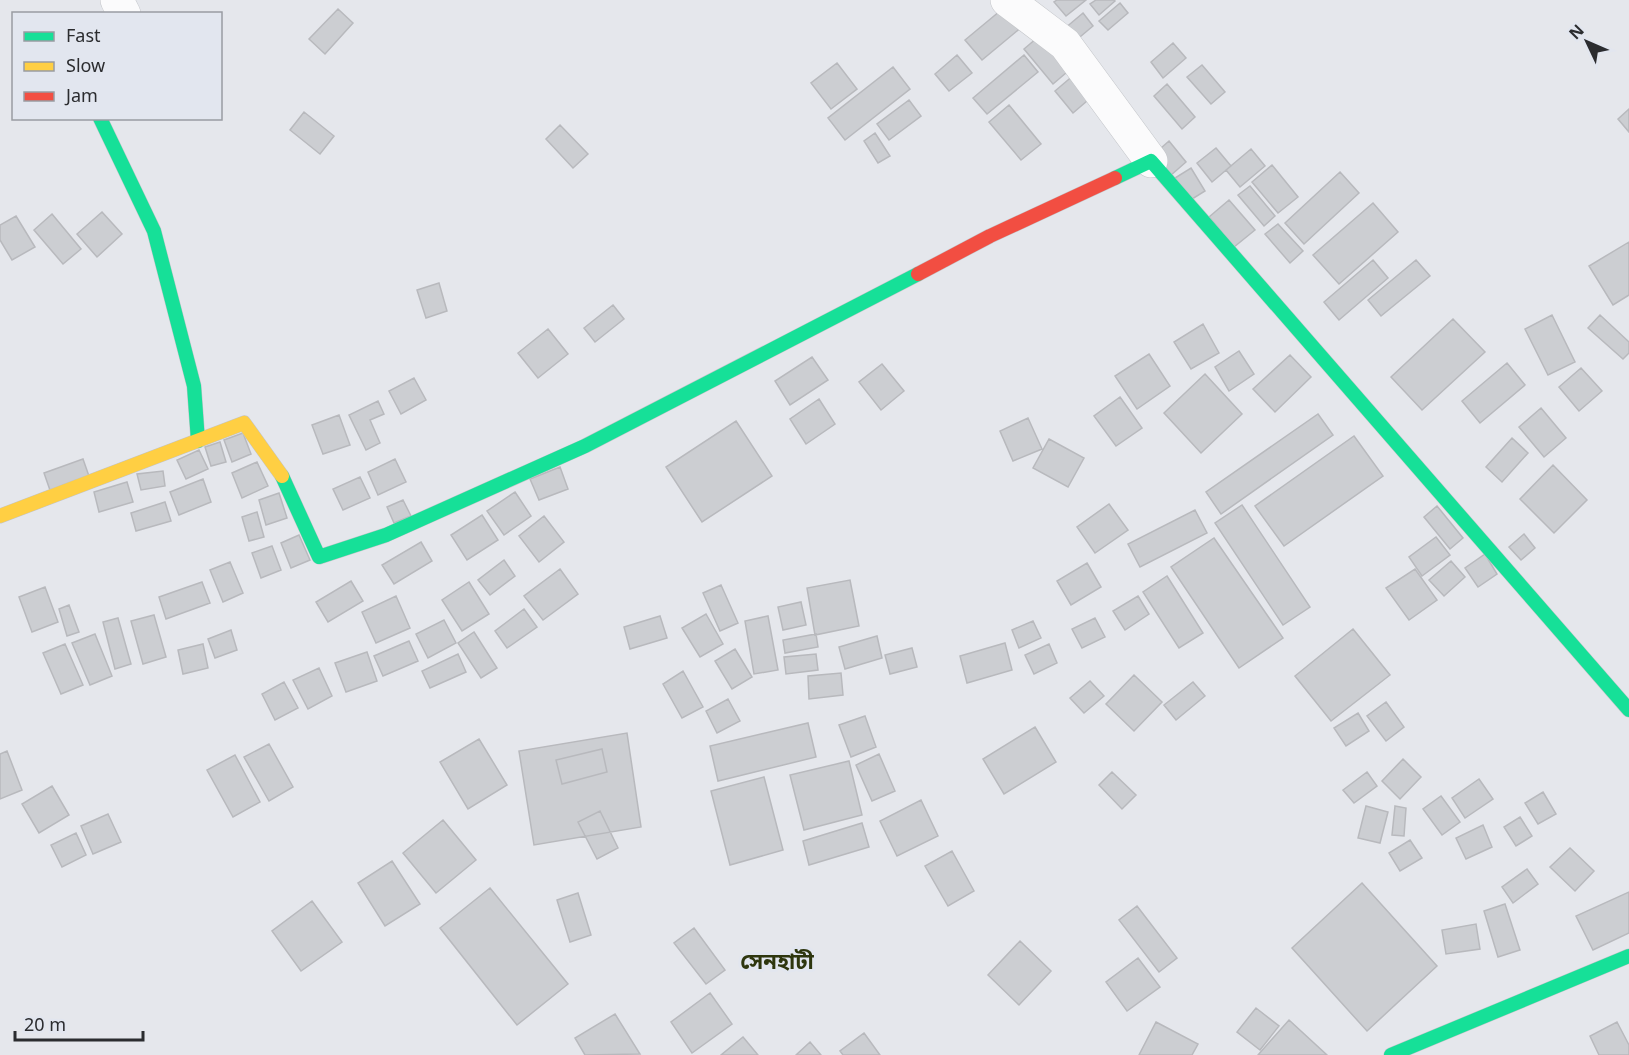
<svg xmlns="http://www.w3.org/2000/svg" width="1629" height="1055" viewBox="0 0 1629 1055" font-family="'Noto Sans','Noto Sans Bengali',sans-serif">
<rect width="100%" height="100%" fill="#e5e7ec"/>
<!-- building -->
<path fill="#ccced2" stroke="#b8b9bd" stroke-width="1.5" d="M1057,0H1086L1066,16L1054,2Z
M1096,0H1114L1115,1L1099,15L1090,4Z
M1120,3L1128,13L1108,30L1099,21Z
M1006,6L1023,26L982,60L965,40Z
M338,9L353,23L325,54L309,39Z
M1083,13L1093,26L1074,42L1064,29Z
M1044,32L1073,67L1053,84L1024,49Z
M1173,43L1186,58L1163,78L1151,62Z
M957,55L972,73L949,91L935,74Z
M1024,55L1038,72L987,114L973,98Z
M837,63L857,89L831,109L811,83Z
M1202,65L1225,92L1211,104L1187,77Z
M893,67L910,89L845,140L828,118Z
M1075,74L1094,95L1073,113L1055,91Z
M1167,84L1195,117L1182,129L1154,96Z
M909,100L921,116L889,140L877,124Z
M1009,105L1041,144L1021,160L989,122Z
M1629,109V132L1618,119Z
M304,112L334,136L320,154L290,130Z
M560,125L588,154L573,168L546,139Z
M875,133L890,156L878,163L864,141Z
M1169,141L1186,162L1170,176L1153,155Z
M1216,148L1231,166L1212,182L1197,163Z
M1251,149L1265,166L1240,187L1226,170Z
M1272,165L1298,197L1278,213L1252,182Z
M1191,168L1205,191L1189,201L1175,178Z
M1340,172L1359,193L1304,244L1285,223Z
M1250,186L1275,216L1264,226L1238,195Z
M1229,200L1255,230L1234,247L1209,217Z
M1373,203L1398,232L1339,284L1313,255Z
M102,212L122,234L97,257L77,234Z
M52,214L81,249L63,264L34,230Z
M16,216L35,247L12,260L0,240V225Z
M1278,224L1303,251L1290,263L1265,234Z
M1629,242V295L1613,305L1589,266Z
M1373,260L1388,278L1339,320L1324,302Z
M1416,260L1430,276L1381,316L1368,300Z
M439,283L447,311L426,318L417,290Z
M613,305L624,319L595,342L584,328Z
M1552,315L1575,362L1548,375L1525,329Z
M1600,315L1629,342V353L1623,359L1588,328Z
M1453,319L1485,352L1422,410L1391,377Z
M1203,324L1219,353L1191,369L1174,342Z
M548,329L568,354L538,378L518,353Z
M1239,351L1254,374L1229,391L1215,367Z
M1149,354L1170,386L1137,409L1115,376Z
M1290,355L1311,377L1275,412L1253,389Z
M812,357L828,380L790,405L775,381Z
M1507,363L1525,385L1480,423L1462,401Z
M882,364L904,391L881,410L859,382Z
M1581,368L1602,391L1579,411L1559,387Z
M1205,374L1242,414L1201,453L1164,413Z
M414,378L426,400L401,414L389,391Z
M1120,397L1142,428L1116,446L1094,416Z
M819,399L835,424L806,444L790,419Z
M378,401L384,414L370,420L380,443L366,450L349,415Z
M1541,408L1566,438L1544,457L1519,427Z
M1318,414L1333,435L1221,514L1206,492Z
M339,415L350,445L323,454L312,425Z
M1028,418L1042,449L1013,461L1000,431Z
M736,421L772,476L702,522L666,467Z
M243,433L251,454L232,462L224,440Z
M1354,436L1383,476L1284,546L1255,506Z
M1512,438L1528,453L1502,482L1486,467Z
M1049,439L1084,458L1068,487L1033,468Z
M220,442L226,462L211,466L205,447Z
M199,450L208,469L186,479L177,460Z
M83,459L90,479L51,493L44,473Z
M395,459L406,482L378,495L368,472Z
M257,462L268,486L242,498L232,473Z
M1553,465L1587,500L1554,533L1520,499Z
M560,467L568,489L539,500L530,479Z
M163,471L165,486L141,490L137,474Z
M360,477L370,498L343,510L333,489Z
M203,479L211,502L179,515L170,492Z
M127,482L133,502L99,512L94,492Z
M515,492L531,516L504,535L487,511Z
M279,493L287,518L266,525L259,500Z
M403,500L411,516L394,523L387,507Z
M165,502L171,521L136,531L131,513Z
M1109,504L1128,530L1095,553L1077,527Z
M1242,505L1310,607L1283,625L1215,523Z
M1437,506L1463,538L1450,549L1424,517Z
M1195,510L1207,533L1140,567L1128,544Z
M257,512L264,537L249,541L242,517Z
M482,515L498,540L467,560L451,535Z
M544,516L564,542L539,562L519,536Z
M1524,534L1535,548L1521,560L1509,547Z
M299,535L310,560L291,568L281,543Z
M1436,537L1450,555L1422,576L1409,557Z
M1214,538L1283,638L1239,668L1171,567Z
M421,542L432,561L394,584L382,565Z
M272,546L281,570L261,578L252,553Z
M1485,554L1497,574L1478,587L1465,568Z
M504,560L515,576L490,595L478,580Z
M1451,561L1465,577L1444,596L1429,580Z
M230,562L243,593L223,602L210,570Z
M1087,563L1101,587L1071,605L1057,581Z
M560,569L578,594L543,620L524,596Z
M1415,569L1437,600L1409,620L1386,588Z
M1167,576L1203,633L1179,648L1143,592Z
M850,580L859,626L815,635L807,588Z
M351,581L363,601L328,622L316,602Z
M202,582L210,603L166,619L159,597Z
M469,582L489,614L462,631L442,600Z
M721,585L738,623L720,631L703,593Z
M45,587L58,622L32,632L19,597Z
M396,596L410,628L376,643L362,612Z
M1138,596L1149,614L1125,630L1113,611Z
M801,602L806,625L783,630L778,607Z
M69,605L79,632L67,636L59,609Z
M524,609L537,627L507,648L495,631Z
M706,614L723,644L700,657L682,628Z
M154,615L166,657L143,664L131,621Z
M660,616L667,638L630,649L624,627Z
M768,616L778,670L754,674L745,621Z
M118,618L131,664L115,669L103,622Z
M1095,618L1105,637L1082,648L1072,629Z
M444,620L456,643L428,658L416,634Z
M1033,621L1041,638L1019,648L1012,630Z
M1353,629L1390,675L1331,721L1295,676Z
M231,630L237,650L215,658L208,639Z
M474,632L497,668L481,678L458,643Z
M95,634L112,676L90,685L72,643Z
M816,634L818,647L785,653L783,640Z
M877,636L882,658L845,669L839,647Z
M409,641L418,661L383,676L374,656Z
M1005,643L1012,670L967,683L960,656Z
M65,644L83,685L61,694L43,653Z
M203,644L208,668L183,674L178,650Z
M1049,644L1057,663L1034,674L1025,655Z
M912,648L917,667L890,674L885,655Z
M735,649L752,677L732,689L715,661Z
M367,652L377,681L346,692L335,663Z
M458,654L466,672L430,688L422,671Z
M816,654L818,670L786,674L784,657Z
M319,668L332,696L308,709L293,680Z
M683,671L703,707L682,718L663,684Z
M841,673L843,695L809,699L808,676Z
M1134,675L1162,702L1134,731L1106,704Z
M1090,681L1104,696L1084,713L1070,698Z
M284,682L298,708L275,720L262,694Z
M1193,682L1205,696L1176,720L1164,705Z
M728,699L740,721L717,733L706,711Z
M1386,702L1404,727L1386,741L1367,716Z
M1358,713L1369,731L1346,746L1334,728Z
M865,716L876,747L851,757L839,725Z
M808,723L816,757L718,781L710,746Z
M1035,727L1056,762L1004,794L983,759Z
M627,733L641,827L534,845L519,751Z
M479,739L507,785L468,809L440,762Z
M269,744L293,787L269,801L244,757Z
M602,749L607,772L562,784L556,760Z
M7,751L22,790L0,799V754Z
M879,754L895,791L872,801L856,765Z
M235,755L260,802L233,817L207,770Z
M1403,759L1421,777L1400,799L1382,781Z
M849,761L862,815L804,830L790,775Z
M1112,772L1136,795L1122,809L1099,785Z
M1367,772L1377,786L1354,803L1343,790Z
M764,777L783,850L730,865L711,791Z
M1479,779L1493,799L1465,818L1452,798Z
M52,786L69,815L39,833L22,804Z
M1543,792L1556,814L1538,824L1525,803Z
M1441,796L1460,822L1442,835L1423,809Z
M921,800L938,836L897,856L880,821Z
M1366,806L1388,812L1380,843L1358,838Z
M1395,806L1406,808L1404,836L1392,835Z
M600,811L618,848L597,859L578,822Z
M108,814L121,842L93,854L81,826Z
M1520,817L1532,836L1516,846L1504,827Z
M443,820L476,860L436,893L403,853Z
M862,823L869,847L809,865L803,841Z
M1483,825L1492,847L1466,859L1456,838Z
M76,833L86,855L62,867L51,845Z
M1410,840L1422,858L1400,871L1389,853Z
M1570,848L1594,871L1575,891L1550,867Z
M952,851L974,891L948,906L925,866Z
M392,861L420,904L385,926L358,883Z
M1527,869L1538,884L1513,903L1502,887Z
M1362,883L1437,966L1367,1031L1292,948Z
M490,888L568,984L517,1025L440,928Z
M1629,892V933L1593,950L1576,916Z
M578,893L591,935L570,942L557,900Z
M312,901L342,942L301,971L272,931Z
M1505,904L1520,950L1498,957L1484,911Z
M1137,906L1177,958L1159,972L1119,920Z
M1476,924L1480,949L1446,954L1442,930Z
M694,928L725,970L706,984L674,943Z
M1020,941L1051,971L1019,1005L988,975Z
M1138,958L1160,987L1127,1011L1106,982Z
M710,993L732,1024L692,1053L671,1022Z
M1256,1008L1279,1026L1260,1050L1237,1032Z
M615,1014L640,1054L585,1055L575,1038Z
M1289,1020L1327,1055H1258Z
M1156,1022L1198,1044L1192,1055H1139Z
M1617,1022L1629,1045V1055H1599L1590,1036Z
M864,1033L880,1055H843L840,1051Z
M743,1037L758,1055H721Z
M810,1042L821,1055H796Z"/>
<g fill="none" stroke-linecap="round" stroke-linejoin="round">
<!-- street casing -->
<g stroke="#c2c4c8" stroke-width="34">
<path id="street" d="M117,0L124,14
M1007,0L1065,44L1151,161"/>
</g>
<!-- fast casing -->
<g stroke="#c2c4c8" stroke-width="15">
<path id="fast" d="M100,118L154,231L194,386L198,441
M1115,178L1151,161L1629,710
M282,476L319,557L386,535L585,446L918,274
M1391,1055L1629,956"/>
</g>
<!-- slow casing -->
<g stroke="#c2c4c8" stroke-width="15">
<path id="slow" d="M0,516L244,423L282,476"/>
</g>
<!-- jam casing -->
<g stroke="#c2c4c8" stroke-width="15">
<path id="jam" d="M918,274L990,236L1115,178"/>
</g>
<!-- street -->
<use href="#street" stroke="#fbfbfc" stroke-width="33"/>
<!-- fast -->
<use href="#fast" stroke="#16e098" stroke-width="14"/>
<!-- slow -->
<use href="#slow" stroke="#ffcf43" stroke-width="14"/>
<!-- jam -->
<use href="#jam" stroke="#f24e42" stroke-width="14"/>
</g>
<g text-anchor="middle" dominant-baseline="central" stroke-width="6" stroke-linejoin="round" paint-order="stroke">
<!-- district labels -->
<g font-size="22" font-weight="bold" fill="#2e360e" stroke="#e2e6ef">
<text x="777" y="960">সেনহাটী</text>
</g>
</g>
<!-- legend -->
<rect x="12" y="12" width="210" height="108" fill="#e2e6ef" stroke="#999ca2" stroke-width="1.5"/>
<rect x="24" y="32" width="30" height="9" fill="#16e098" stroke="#999ca2" stroke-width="1.5"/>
<text x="66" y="42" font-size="18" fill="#2b2c2f">Fast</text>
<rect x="24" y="62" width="30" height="9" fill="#ffcf43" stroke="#999ca2" stroke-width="1.5"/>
<text x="66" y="72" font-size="18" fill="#2b2c2f">Slow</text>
<rect x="24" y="92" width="30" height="9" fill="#f24e42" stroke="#999ca2" stroke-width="1.5"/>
<text x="66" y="102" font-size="18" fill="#2b2c2f">Jam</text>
<!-- north arrow -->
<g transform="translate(1587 42) rotate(314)" stroke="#e2e6ef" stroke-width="4.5" paint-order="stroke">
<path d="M0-4.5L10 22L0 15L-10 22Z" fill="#2b2c2f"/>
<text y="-9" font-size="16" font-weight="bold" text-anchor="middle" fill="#2b2c2f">N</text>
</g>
<!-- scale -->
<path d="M15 1031v9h128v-9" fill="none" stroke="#2b2c2f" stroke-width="3"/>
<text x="24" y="1031" font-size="18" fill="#2b2c2f" stroke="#e2e6ef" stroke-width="4.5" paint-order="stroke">20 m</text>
</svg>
